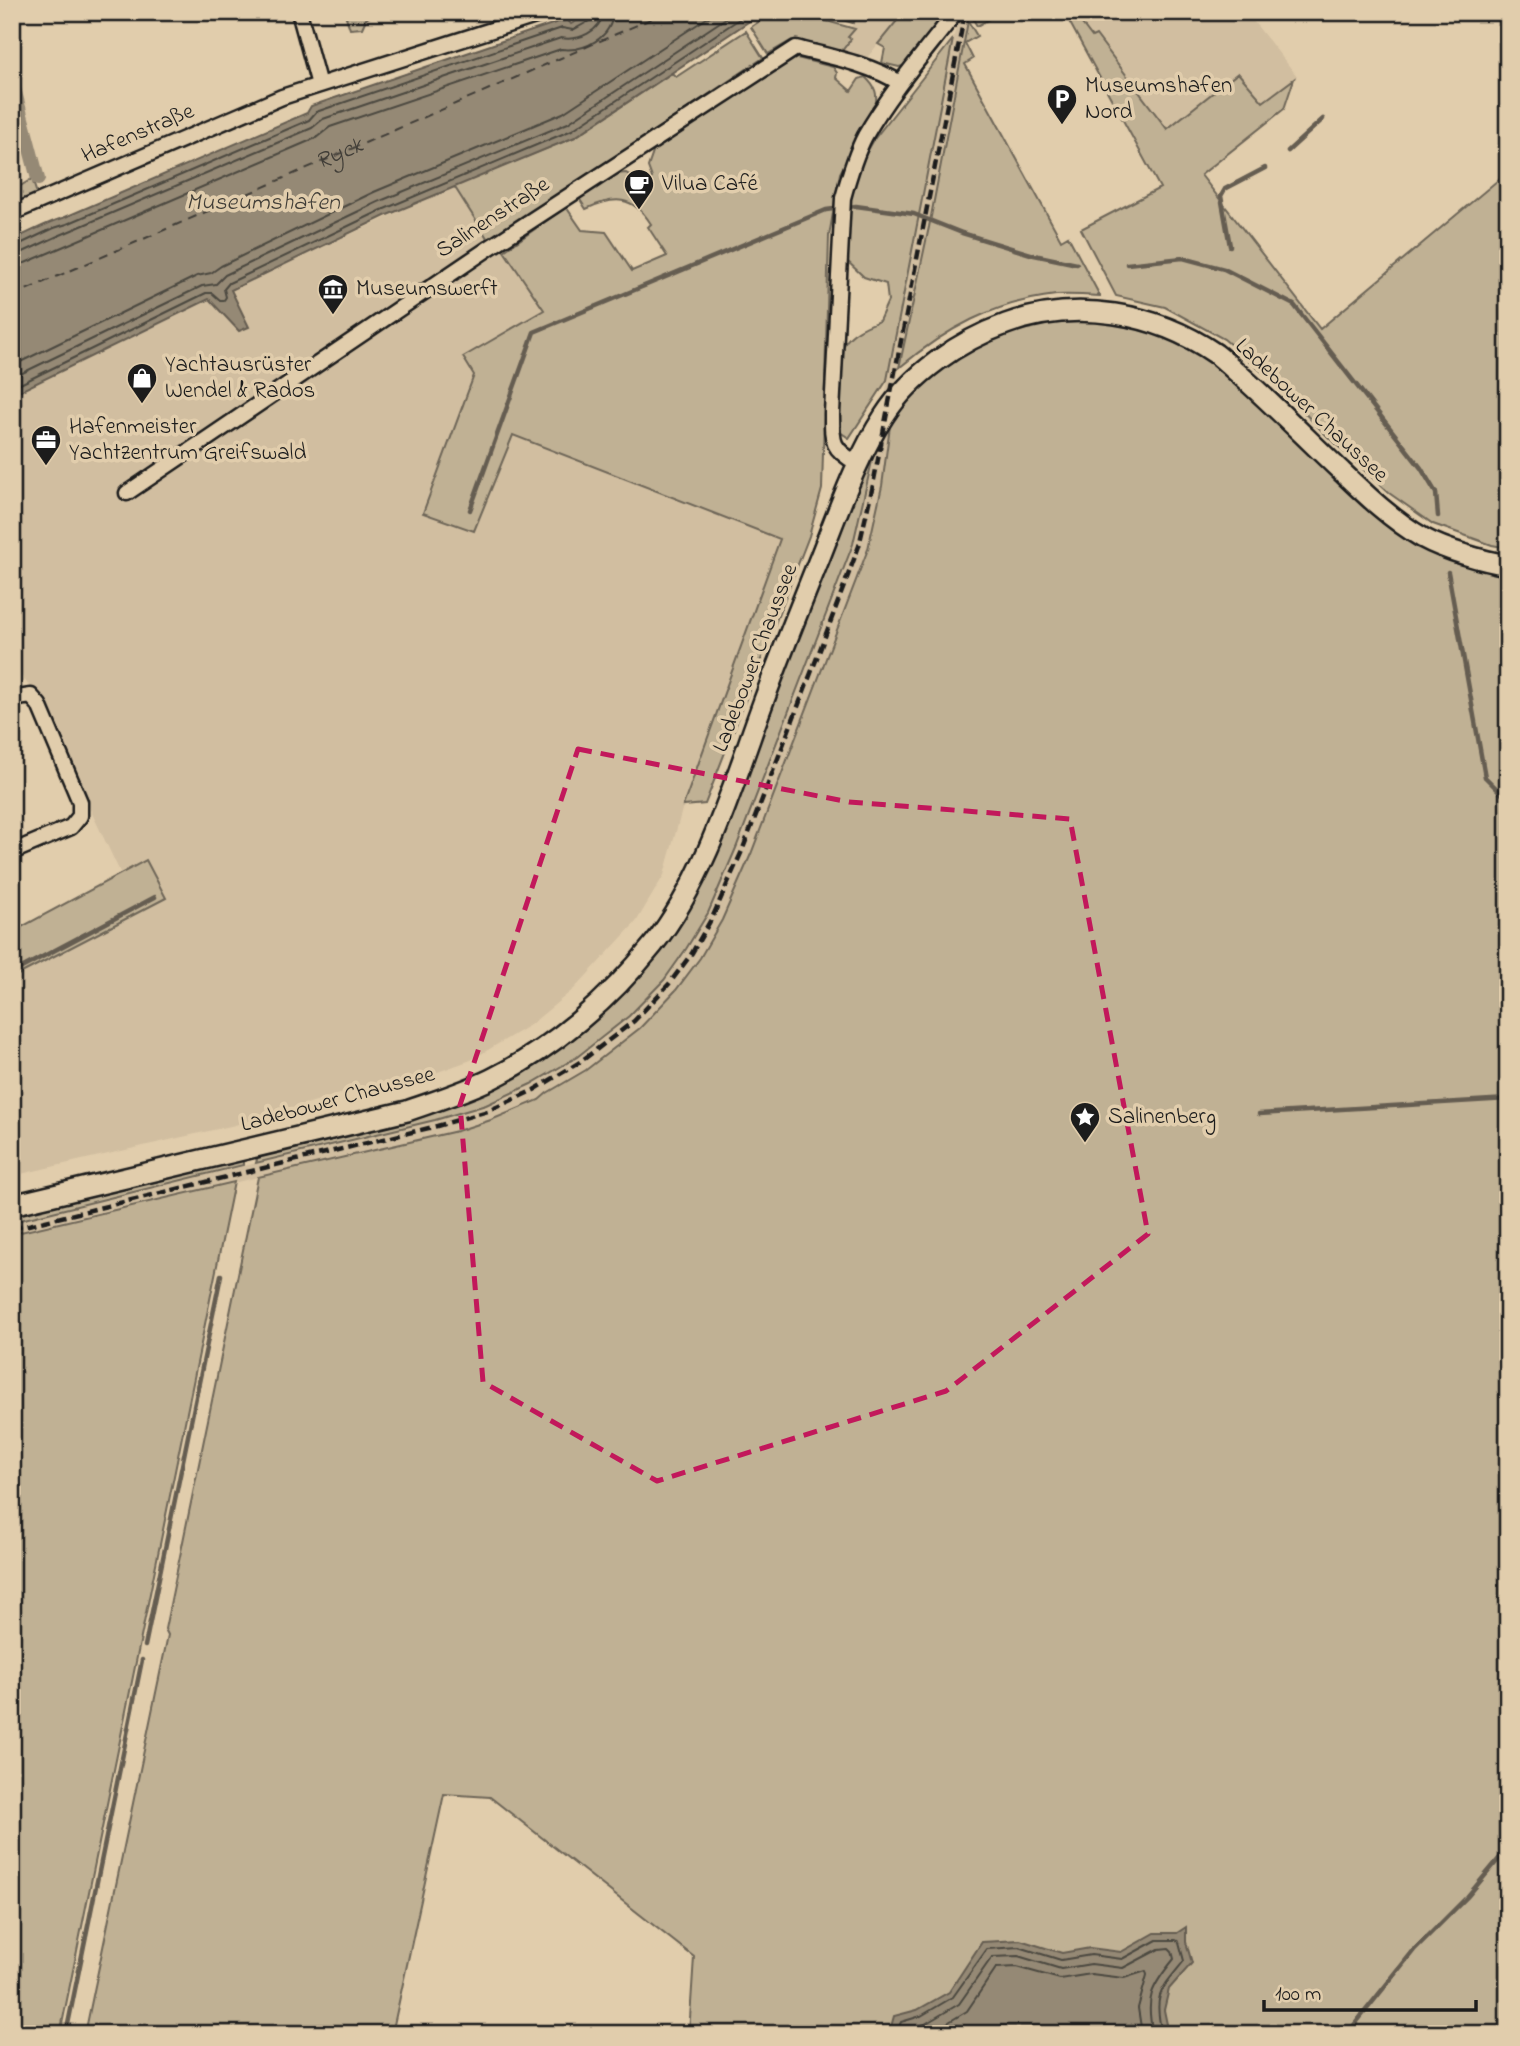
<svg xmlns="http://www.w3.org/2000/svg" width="1520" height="2046" viewBox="0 0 1520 2046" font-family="'Indie Flower',sans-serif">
<rect width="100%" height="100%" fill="#e1cdac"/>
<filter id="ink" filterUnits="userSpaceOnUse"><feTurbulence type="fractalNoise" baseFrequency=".0143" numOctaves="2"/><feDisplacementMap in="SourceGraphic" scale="14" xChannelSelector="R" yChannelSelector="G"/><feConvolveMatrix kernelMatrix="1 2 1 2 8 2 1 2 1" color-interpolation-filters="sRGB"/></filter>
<g filter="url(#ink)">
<!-- built -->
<path fill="#d1bea0" d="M862,12H904L866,59L841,52L851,40L848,38L854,29L850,28Z
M960,12H969L929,227L899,368L882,487L868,549L827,659L751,854L730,902L722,920L700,958L676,990L640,1028L586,1070L547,1093L539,1100L491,1120L457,1131L12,1234V1222L435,1120L486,1105L531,1084L577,1057L604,1038L686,949L708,913L736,848L812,653L866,483L875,448L953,39Z
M1073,12H1246L1297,76L1263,102L1238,73L1167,129L1096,35L1092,37Z
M454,186L489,241L504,251L545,310L463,357L474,375L423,513L474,531L513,435L781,539L683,806L664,875L636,922L575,988L530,1025L471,1060L382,1092L350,1091L235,1125L12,1176V978L166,898L146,860L120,872L89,807L47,710L21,675L12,658V580L15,578L12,573V395L210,299L239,331L249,327L231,290Z"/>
<!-- green -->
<path fill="#c0b194" stroke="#6e6658" stroke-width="2" d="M333,12H491L406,16L382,12L372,15L366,19L362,28L350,29L345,14Z
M773,12H795L855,29L848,37L851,39L841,52L792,40L768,54L751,27Z
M904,12H949L906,65L899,67L882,63L885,48L878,44Z
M972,12H1001L977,26L970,14Z
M1064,12H1073L1092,37L1096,35L1167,129L1238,73L1263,102L1294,79L1284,109L1201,175L1320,329L1504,175L1508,179V548L1492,545L1433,524L1389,493L1328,437L1275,383L1224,339L1165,307L1116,296L1081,229L1160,188Z
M968,21L977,36L965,43L973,59L965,64L1061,240L1068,236L1100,296C1085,295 1070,294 1056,295C995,302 945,329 899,368L929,227Z
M746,31L763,58L489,241L454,186L575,137L672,73L676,77Z
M953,39L887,380L849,438L840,432L835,422C837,398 832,353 850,337C858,329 869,325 879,321L888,301L886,284L864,277L845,259L850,197L856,171L875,138Z
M797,58L833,67L837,73L836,78L851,91L859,79L865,77C876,87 878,94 875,108L840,173L829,236L822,489L809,536L705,804L683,806L780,539L513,435L474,531L423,513L474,375L463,357L544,310L504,251L566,207L582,230L606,232L632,271L667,256L648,227L651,224C633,195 614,196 586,209L579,198L616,174L626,173L644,184L652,178L648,167L655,147L784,60Z
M32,179L38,197L12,208V191Z
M1084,319L1138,327L1177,342L1211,361L1257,401L1374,514L1508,573V2034H689L694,1957L490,1797L444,1794L392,2034H85L168,1635L165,1629L258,1177L457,1131L491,1120L539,1100L547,1093L586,1070L640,1028L676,990L700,958L722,920L751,854L868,549L882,486L891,418L934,374L961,354L1012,331L1047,322Z
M875,448L853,544L736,848L708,913L686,949L664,980L629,1016L577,1057L531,1084L486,1105L435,1120L256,1163L258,1156L448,1103L641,973C688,921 721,852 741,785L840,525Z
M146,860L166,898L12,978V932Z
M243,1157V1165L12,1222V1212Z
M234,1182L60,2034H12V1234Z"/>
<!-- water -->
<path fill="#958975" stroke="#655d51" stroke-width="2" d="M592,12H763L575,137L385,216L231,290L249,327L239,331L209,299L12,395V240C31,232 48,222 63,218L307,113L311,106L567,19L571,24Z
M816,12H862L853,23Z
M1186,1927V1942L1192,1963L1169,1989L1164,2010L1169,2034H889L894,2016L917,2010L949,1992L982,1942L1020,1940L1062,1953L1090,1948L1121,1952L1155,1933H1177Z"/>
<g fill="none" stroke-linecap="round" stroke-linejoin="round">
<!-- shore -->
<path stroke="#4c4840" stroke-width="2" d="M12,246L18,245L54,228L67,224L309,120L316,112L562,28L573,30L591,20L594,12
M12,255L21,253L58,236L312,128L323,119L561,38C578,41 601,32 603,12
M12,265L25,263L316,138L330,127L561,49C584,52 612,38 613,12
M12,366L197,276L211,273L221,266L374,192L563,113L716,12
M12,378L202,286L216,284L225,275L378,202L568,123L735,12
M12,388L206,293H212L220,300H224L226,297L224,289L229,283L382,210L572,130L750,12
M896,2034L901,2022L921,2016L953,1997L987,1949L1019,1947L1061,1960L1091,1955L1122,1959L1157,1940H1176L1179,1942L1184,1961C1160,1991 1153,1994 1162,2034
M905,2034L908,2029L925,2024L959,2004L992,1957L1018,1956L1061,1969L1091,1964L1123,1968L1159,1949L1169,1948L1172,1951L1174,1959C1151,1987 1145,1998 1153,2034
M929,2034L967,2011L996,1968L1017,1967L1060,1979L1091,1974L1124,1978L1146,1971L1147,1975L1138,2008L1142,2034"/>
<!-- stream -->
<path stroke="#655d51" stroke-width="4.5" d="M1288,151L1323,119
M1230,246L1221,196L1225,189L1265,168
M1127,264L1183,258L1224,269L1294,305L1421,468L1436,493L1438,516
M470,510L534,332L826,210L856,206L914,214L962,233L1034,255L1077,264
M1448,572L1485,777L1508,800
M12,973L155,897
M1259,1114L1508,1099
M145,1646L221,1275
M66,2034L142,1660
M1347,2034L1414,1950L1467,1897L1508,1848"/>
<!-- canal -->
<path stroke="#958975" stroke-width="14" d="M12,81L38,179"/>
<!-- ferry -->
<path stroke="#403d37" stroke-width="2" stroke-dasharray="9 7" stroke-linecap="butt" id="s1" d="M12,296L667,12"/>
<!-- street casing -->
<g stroke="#1c1c1c" stroke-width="19">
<path id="street" d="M299,12L319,85
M12,213L282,97L548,12
M857,463C831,449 832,441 832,413L843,198C849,176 855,155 865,136C890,92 925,52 956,12
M127,493L489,248L796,48C831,57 870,64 900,83
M12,704L18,698L31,696L39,705L80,802V816L71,827L12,852"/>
</g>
<!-- secondary casing -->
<g stroke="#1c1c1c" stroke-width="24">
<path id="secondary" d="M12,1205L407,1111C435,1101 464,1092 491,1079C553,1048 609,1000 653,945C698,889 726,807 750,739C771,678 796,617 820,557C839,509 856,459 884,416C911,374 959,341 1006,324C1076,299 1155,312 1216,354C1224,360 1232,368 1240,375C1275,406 1307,439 1341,471C1366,495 1392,520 1423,538C1445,550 1483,561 1508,565"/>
</g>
<!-- street -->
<use href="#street" stroke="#e1cdac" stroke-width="14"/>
<!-- secondary -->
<use href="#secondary" stroke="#e1cdac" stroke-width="19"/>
<!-- rail -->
<path stroke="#1c1c1c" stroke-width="4.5" stroke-dasharray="10 5" stroke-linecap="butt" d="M12,1229L437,1126L488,1111L534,1090L580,1062L634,1021L669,984L692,953L713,916L742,851L818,655L859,546L873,485L965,12"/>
</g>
</g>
<!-- marked area -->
<path fill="none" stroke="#c2185b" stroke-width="5" stroke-dasharray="14 9" stroke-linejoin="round" d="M578,749L849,802L1070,819L1148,1234L946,1391L657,1481L483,1382L460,1105Z"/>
<!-- icons -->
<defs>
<g id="parking-pin" transform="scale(1.575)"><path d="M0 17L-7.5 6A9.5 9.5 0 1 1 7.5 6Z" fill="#1c1c1c" stroke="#e1cdac"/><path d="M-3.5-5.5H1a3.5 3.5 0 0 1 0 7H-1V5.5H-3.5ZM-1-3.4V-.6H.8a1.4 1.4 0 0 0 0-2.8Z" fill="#fff"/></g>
<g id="cafe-pin" transform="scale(1.575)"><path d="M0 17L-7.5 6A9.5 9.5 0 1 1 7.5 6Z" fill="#1c1c1c" stroke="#e1cdac"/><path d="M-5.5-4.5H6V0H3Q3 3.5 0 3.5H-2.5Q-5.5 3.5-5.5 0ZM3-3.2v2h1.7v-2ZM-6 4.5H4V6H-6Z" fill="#fff"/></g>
<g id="museum-pin" transform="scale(1.575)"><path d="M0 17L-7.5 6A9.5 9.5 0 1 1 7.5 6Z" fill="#1c1c1c" stroke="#e1cdac"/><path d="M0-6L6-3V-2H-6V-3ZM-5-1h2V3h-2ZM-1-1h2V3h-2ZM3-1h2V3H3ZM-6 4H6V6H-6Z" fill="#fff"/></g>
<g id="shop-pin" transform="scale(1.575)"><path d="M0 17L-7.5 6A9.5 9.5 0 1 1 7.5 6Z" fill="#1c1c1c" stroke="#e1cdac"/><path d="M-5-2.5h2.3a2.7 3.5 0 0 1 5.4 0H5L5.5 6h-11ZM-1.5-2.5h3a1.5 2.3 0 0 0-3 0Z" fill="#fff"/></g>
<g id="office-pin" transform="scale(1.575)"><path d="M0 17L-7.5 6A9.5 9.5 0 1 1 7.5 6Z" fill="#1c1c1c" stroke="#e1cdac"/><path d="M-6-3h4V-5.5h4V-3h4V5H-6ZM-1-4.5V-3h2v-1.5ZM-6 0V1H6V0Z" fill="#fff"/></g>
<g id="sight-pin" transform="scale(1.575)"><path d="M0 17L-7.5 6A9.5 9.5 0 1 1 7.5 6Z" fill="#1c1c1c" stroke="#e1cdac"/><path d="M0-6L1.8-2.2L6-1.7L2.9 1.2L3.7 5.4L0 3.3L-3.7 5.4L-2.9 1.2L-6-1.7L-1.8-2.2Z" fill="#fff"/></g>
</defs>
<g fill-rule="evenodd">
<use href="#parking-pin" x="1062" y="99"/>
<use href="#cafe-pin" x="639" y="184"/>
<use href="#museum-pin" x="333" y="289"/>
<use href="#shop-pin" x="142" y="378"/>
<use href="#office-pin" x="46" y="440"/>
<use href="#sight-pin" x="1085" y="1117"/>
</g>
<g text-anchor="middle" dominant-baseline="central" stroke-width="7" stroke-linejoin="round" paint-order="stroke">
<!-- poi labels -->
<g font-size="23" fill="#1c1c1c" stroke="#e1cdac" text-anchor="start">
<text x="1085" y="86">Museumshafen<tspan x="1085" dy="26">Nord</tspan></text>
<text x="662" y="184">Vilua Café</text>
<text x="356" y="289">Museumswerft</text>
<text x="165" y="365">Yachtausrüster<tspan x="165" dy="26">Wendel &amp; Rados</tspan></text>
<text x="69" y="427">Hafenmeister<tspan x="69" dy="26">Yachtzentrum Greifswald</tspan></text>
<text x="1108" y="1117">Salinenberg</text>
</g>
<!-- street labels -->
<g font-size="23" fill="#1c1c1c" stroke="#e1cdac">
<text transform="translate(138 134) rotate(-23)">Hafenstraße</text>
<text transform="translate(493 218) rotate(-33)">Salinenstraße</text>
<text transform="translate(1311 411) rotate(43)">Ladebower Chaussee</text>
<text transform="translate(756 658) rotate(-69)">Ladebower Chaussee</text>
<text transform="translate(338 1100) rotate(-15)">Ladebower Chaussee</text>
</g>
<!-- water labels -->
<g font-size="24" font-style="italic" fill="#403d37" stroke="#e1cdac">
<text stroke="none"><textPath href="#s1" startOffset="357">Ryck</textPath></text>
<text x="263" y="203">Museumshafen</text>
</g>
</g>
<!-- margin -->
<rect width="1520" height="2046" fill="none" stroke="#e1cdac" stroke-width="42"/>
<rect x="21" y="21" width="1478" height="2004" fill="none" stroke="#1c1c1c" stroke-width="2.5" filter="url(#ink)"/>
<!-- scale -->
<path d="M1264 2000v10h212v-10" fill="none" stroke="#1c1c1c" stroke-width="3.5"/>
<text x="1275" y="2000" font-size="21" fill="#1c1c1c" stroke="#e1cdac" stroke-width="5" paint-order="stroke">100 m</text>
</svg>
